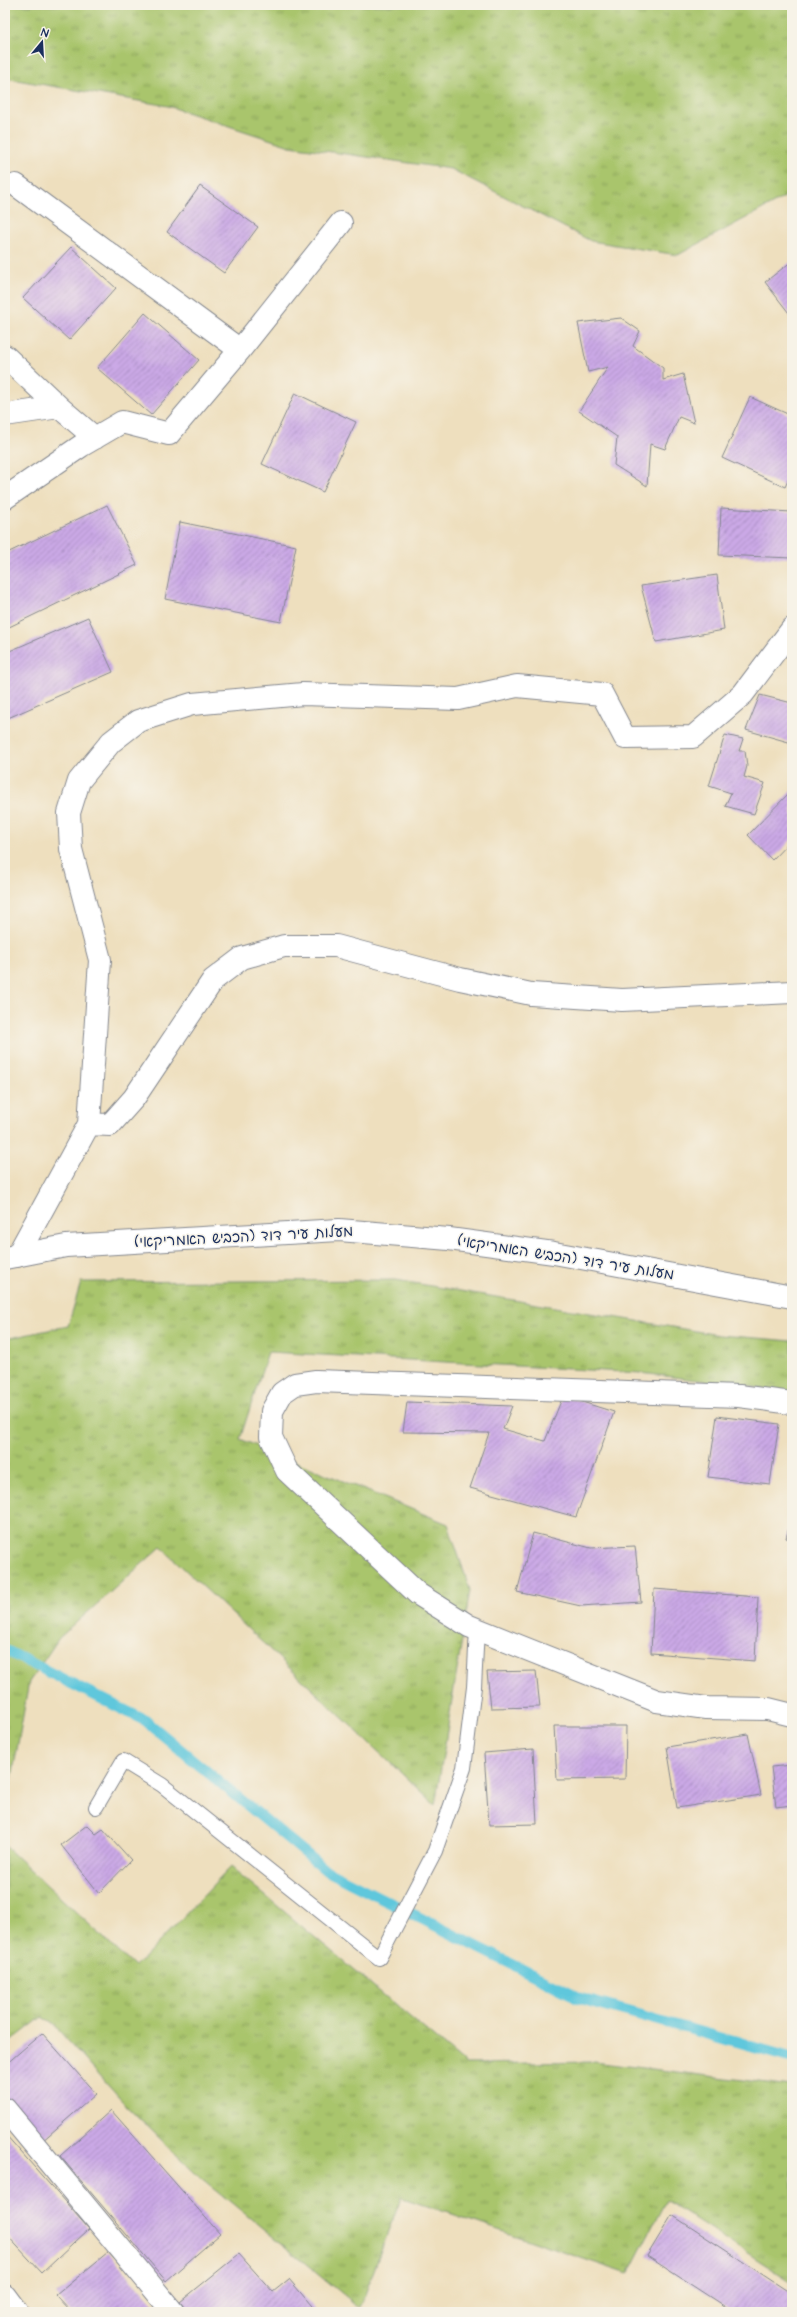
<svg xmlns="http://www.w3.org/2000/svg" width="797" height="2317" viewBox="0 0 797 2317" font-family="'Architects Daughter','Playpen Sans Hebrew',sans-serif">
<defs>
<pattern id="grass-tufts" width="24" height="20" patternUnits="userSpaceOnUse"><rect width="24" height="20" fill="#a9c56c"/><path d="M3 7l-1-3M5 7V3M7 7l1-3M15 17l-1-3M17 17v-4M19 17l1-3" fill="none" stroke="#89a05c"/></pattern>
<pattern id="building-hatch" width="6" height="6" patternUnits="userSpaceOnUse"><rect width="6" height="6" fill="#cba9e6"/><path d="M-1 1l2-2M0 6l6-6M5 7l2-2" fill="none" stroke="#a48abe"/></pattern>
</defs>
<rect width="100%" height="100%" fill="#f7f3e8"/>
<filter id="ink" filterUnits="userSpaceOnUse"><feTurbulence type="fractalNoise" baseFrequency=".025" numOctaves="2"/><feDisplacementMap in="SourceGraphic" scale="8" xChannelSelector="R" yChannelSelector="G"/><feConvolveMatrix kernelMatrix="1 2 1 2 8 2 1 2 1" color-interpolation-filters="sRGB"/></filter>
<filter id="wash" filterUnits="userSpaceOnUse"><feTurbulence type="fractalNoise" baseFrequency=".012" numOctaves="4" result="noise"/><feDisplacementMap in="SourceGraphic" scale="16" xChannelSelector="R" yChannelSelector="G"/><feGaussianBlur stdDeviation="0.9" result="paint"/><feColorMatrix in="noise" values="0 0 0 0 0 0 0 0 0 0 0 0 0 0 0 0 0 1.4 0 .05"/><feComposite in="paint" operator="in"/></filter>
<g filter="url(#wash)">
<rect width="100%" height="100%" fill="#eedfbe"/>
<!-- grass -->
<path fill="url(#grass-tufts)" stroke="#627a65" d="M5,5H792V193L678,255L591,241L451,169L290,146L168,106L5,78Z
M396,1280L719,1335L792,1341V1392L641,1373L268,1352L240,1439L448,1524L470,1590L435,1805L161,1547L59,1638L29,1682L5,1817V1339L68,1326L81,1282Z
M5,1846L135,1967L231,1867L466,2064L594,2062L792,2086V2282L666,2200L628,2274L401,2197L360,2308L195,2173L122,2101L53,2024L42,2017L5,2046Z"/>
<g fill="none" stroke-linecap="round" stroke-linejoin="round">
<!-- stream -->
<path stroke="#5fc7dc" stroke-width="11" d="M5,1650L146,1721L327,1871L579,1998L792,2058"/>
</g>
<g id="blocks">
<!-- building -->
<path fill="url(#building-hatch)" d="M200,186L258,227L224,273L167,232Z
M71,247L116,288L69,340L23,298Z
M792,261V317L765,282Z
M145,313L199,360L151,415L97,368Z
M621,318L640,331L633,346L663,368V380L683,374L694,423L679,417L665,449L650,444L647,486L614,465L617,437L579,411L608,367L588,372L578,323Z
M295,393L356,422L323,492L262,464Z
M750,397L792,416V472L785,487L722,458Z
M107,505L137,565L5,629V554Z
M721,508L792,512V558L719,555Z
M180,522L296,546L281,622L165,599Z
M717,575L724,630L656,642L641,586Z
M88,617L113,672L8,718L5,712V653Z
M760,695L792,703V743L746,730Z
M725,735L743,739L739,751H745L747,766L744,777L765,783L754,814L725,806L731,793L709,786Z
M792,790V839L772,860L748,835Z
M563,1396L614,1412L576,1517L470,1488L489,1433L403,1432L407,1402L512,1406L503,1429L545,1441Z
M717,1416L779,1424L770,1484L708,1477Z
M792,1518V1540L786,1538Z
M533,1533L591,1548L635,1546L641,1602L581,1606L517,1592Z
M654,1589L758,1597L755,1661L651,1653Z
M536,1671L540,1707L491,1708L487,1672Z
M554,1726H626L625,1779L557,1780Z
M748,1734L761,1795L677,1808L667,1747Z
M533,1749L537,1824L489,1825L484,1753Z
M792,1765V1805L776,1807L771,1767Z
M87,1825L96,1834L103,1829L131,1860L99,1893L61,1845Z
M42,2033L96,2094L41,2142L5,2100V2065Z
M111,2110L220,2234L166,2281L60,2156Z
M5,2134L89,2229L42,2273L5,2233Z
M672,2215L792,2294V2312H733L647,2256Z
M108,2252L161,2312H72L56,2295Z
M239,2254L273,2292L289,2279L317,2312H188L180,2302Z"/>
</g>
</g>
<g filter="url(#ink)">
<use href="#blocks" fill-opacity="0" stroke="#84878e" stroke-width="1"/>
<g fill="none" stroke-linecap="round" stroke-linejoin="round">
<!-- lane casing -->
<g stroke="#84878e" stroke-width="16">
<path id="lane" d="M96,1807L123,1761L162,1785L379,1958L435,1851L464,1768L474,1687L477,1629"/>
</g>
<!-- street casing -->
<g stroke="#84878e" stroke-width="24">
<path id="street" d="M16,185L240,350
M5,356L59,407
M5,415L59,407L95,438
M5,498L81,446L122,422L169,434L240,350L341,223
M89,1124L110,1125L134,1098L213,980L242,958L284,946H336L460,979L531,994L622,1000L792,992
M17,1256L89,1124L100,960L71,849L69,813L79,781L111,742L138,721L192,704L303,694L458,699L517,686L602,694L625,738L693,737L743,694L792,629
M792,1403L739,1396L316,1381L295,1384L282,1393L272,1411L271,1437L287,1471L418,1594L469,1626L657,1701L706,1708L768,1709L792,1715
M5,2109L173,2312"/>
</g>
<!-- secondary casing -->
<g stroke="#84878e" stroke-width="24">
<path id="secondary" d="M5,1258L66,1246L339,1230L449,1239L554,1253L792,1297
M5,2296L17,2312"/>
</g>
<!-- lane -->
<use href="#lane" stroke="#fff" stroke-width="14"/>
<!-- street -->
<use href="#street" stroke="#fff" stroke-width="22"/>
<!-- secondary -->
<use href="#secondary" stroke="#fff" stroke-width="22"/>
</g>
</g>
<g text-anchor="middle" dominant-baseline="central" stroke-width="3" stroke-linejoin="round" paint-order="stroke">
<!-- street labels -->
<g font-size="15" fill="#1b2f5e" stroke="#f7f3e8">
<text transform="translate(244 1237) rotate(-3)">מעלות עיר דוד (הכביש האמריקאי)</text>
<text transform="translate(566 1258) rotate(9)">מעלות עיר דוד (הכביש האמריקאי)</text>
</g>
</g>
<!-- margin -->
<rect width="797" height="2317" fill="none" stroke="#f7f3e8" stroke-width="20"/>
<!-- north arrow -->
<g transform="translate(42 42) rotate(18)" stroke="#f7f3e8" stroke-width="3" paint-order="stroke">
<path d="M0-3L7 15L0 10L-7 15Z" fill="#1b2f5e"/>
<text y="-6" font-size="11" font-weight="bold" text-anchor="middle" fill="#1b2f5e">N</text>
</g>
</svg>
